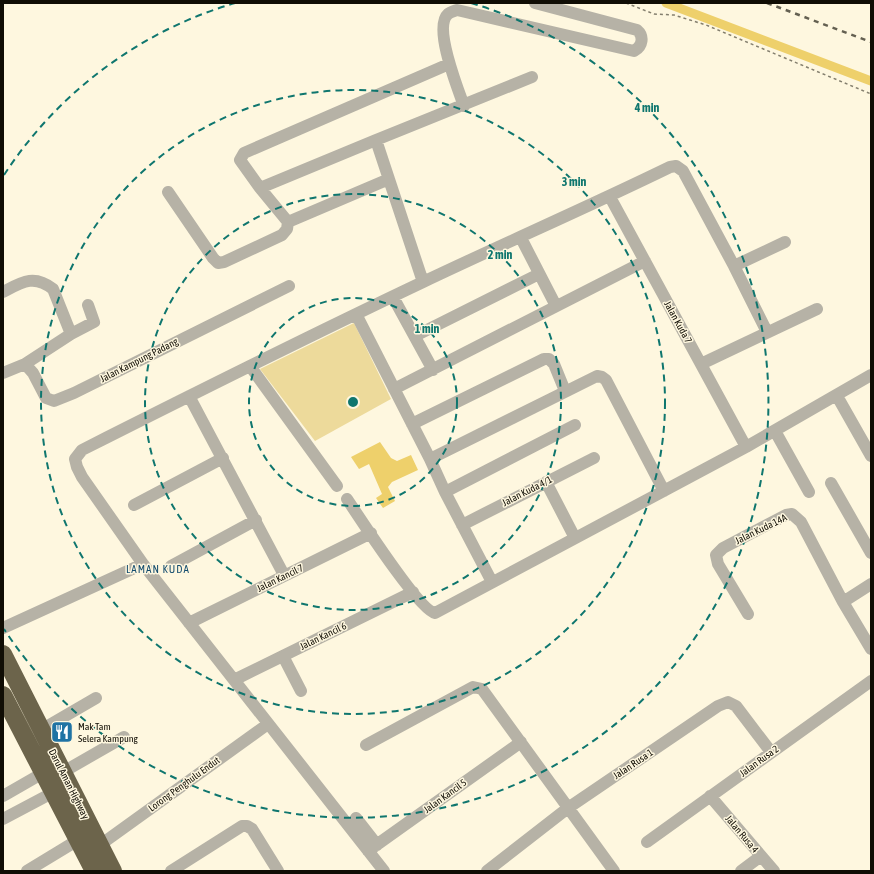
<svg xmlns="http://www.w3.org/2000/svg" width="874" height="874" viewBox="0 0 874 874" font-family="'Asap Condensed',sans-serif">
<rect width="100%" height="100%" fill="#fef7df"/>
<!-- green -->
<path fill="#edda9b" d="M354,323L391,399L315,441L260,369Z"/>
<!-- water -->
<path fill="#eed06b" d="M380,442L391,458L397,461L411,455L418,470L392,482L388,487L395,501L383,508L376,498L382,494L369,464L359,469L351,457Z"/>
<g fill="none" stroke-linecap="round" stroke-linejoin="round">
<!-- canal -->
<path stroke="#eed06b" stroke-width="9" d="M666,3L871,81"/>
<!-- path -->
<path stroke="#847f6e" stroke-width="1.5" stroke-dasharray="3 3" stroke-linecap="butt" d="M626,3L654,14L674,15L706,25L871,94"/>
<!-- minor -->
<path stroke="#b6b2a6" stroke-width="12" d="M464,106C458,89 433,27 448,14C450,12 454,11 457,10L634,51C643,46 644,36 637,30L535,3
M376,140L532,77
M260,188L240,160L244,153L449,64
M168,192L213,258L218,263L224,262L282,235L287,229L288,222L260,188L376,140L423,282
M610,197L746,447
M288,222L389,179
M521,238L556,306
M734,266L785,242
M3,292C22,282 34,274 53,289L71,334
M393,297L433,370
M356,314L430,459L597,376L602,377L606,380L664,491
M415,336L539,274
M25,364L71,334L94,322L88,305
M701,364L817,309
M250,366L337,486
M3,373L25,364L33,373L46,398L54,401L74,393L289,286
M394,389L645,261
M189,396L284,575
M837,396L871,456
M412,424L544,359H549L554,364L565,391
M775,431L809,492
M430,459L445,492L492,582
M546,482L575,538
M831,483L871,553
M445,492L575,425
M347,499C359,517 420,611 435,613L746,447L871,375
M134,505L223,458
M462,525L594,458
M171,566L256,520
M843,602L871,584
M748,614L718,564L716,555L723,548L786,515L792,514L801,522L843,602L871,649
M189,623L371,533
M3,628L143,564
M283,656L301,691
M234,680L413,592
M41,730L96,698
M366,745L473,687L482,689L614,871
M63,772L124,737
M3,796L43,773
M710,796L774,871
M356,818L377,845
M3,819L54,792
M647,842L871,681
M100,845L268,724
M368,851L521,742
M27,871L78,840
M171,871L242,826H247L252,829L278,871
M384,871L143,564L82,477L77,467L75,459L82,450C195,393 309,336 423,282C505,243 588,207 670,167L676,166L683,171L734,266L767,332
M487,871L568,808L718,706L728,702L736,706L771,752
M741,871L761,856"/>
<!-- highway -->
<path stroke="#6c644b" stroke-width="18" d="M3,654L113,871
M3,695L94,871"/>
<!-- rail -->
<path stroke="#646051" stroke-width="2.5" stroke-dasharray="5 5" stroke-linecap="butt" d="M767,3L871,42"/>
</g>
<!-- distance rings -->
<g fill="none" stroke="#0f766e" stroke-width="2" stroke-dasharray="7 5">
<circle cx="353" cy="402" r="104"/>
<circle cx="353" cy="402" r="208"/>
<circle cx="353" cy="402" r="312"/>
<path d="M4 175A416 416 0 0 1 235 3M471 3A416 416 0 1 1 4 629"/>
</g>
<!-- icons -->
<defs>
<g id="restaurant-square" transform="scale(1.15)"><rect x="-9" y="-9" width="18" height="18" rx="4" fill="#1f73a4" stroke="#fef7df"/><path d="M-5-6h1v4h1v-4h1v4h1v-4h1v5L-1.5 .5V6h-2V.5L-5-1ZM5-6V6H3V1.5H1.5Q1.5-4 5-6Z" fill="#fff"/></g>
</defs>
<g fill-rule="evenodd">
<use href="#restaurant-square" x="62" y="732"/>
</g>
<g text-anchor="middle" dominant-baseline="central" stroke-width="3" stroke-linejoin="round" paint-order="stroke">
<!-- street labels -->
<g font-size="10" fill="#100d04" stroke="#fef7df">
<text transform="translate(678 322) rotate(61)">Jalan Kuda 7</text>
<text transform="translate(139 360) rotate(-27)">Jalan Kampung Padang</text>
<text transform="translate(527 491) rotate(-27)">Jalan Kuda 4/1</text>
<text transform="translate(761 529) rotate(-26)">Jalan Kuda 14A</text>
<text transform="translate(280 578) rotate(-26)">Jalan Kancil 7</text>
<text transform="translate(323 636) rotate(-26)">Jalan Kancil 6</text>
<text transform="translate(759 761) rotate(-36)">Jalan Rusa 2</text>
<text transform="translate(633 764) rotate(-34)">Jalan Rusa 1</text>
<text transform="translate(69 784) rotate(63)">Darul Aman Highway</text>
<text transform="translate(184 784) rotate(-36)">Lorong Penghulu Endut</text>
<text transform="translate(445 796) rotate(-36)">Jalan Kancil 5</text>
<text transform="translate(742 834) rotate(50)">Jalan Rusa 4</text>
</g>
<!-- poi labels -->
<g font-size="10" fill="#100d04" stroke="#fef7df" text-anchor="start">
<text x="78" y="726">Mak Tam<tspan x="78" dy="12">Selera Kampung</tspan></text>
</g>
<!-- neighbourhood labels -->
<g font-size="11" letter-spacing="1" fill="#124b6d" stroke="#fef7df">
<text x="158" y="569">LAMAN KUDA</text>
</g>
</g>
<circle cx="353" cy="402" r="6" fill="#0f766e" stroke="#fef7df" stroke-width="2"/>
<g font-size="12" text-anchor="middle" font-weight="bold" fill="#0f766e" stroke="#fef7df" stroke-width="3" stroke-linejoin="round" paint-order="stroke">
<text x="647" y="112">4 min</text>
<text x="574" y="186">3 min</text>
<text x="500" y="259">2 min</text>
<text x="427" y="333">1 min</text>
</g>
<!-- border -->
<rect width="874" height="874" fill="none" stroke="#100d04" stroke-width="8"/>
</svg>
